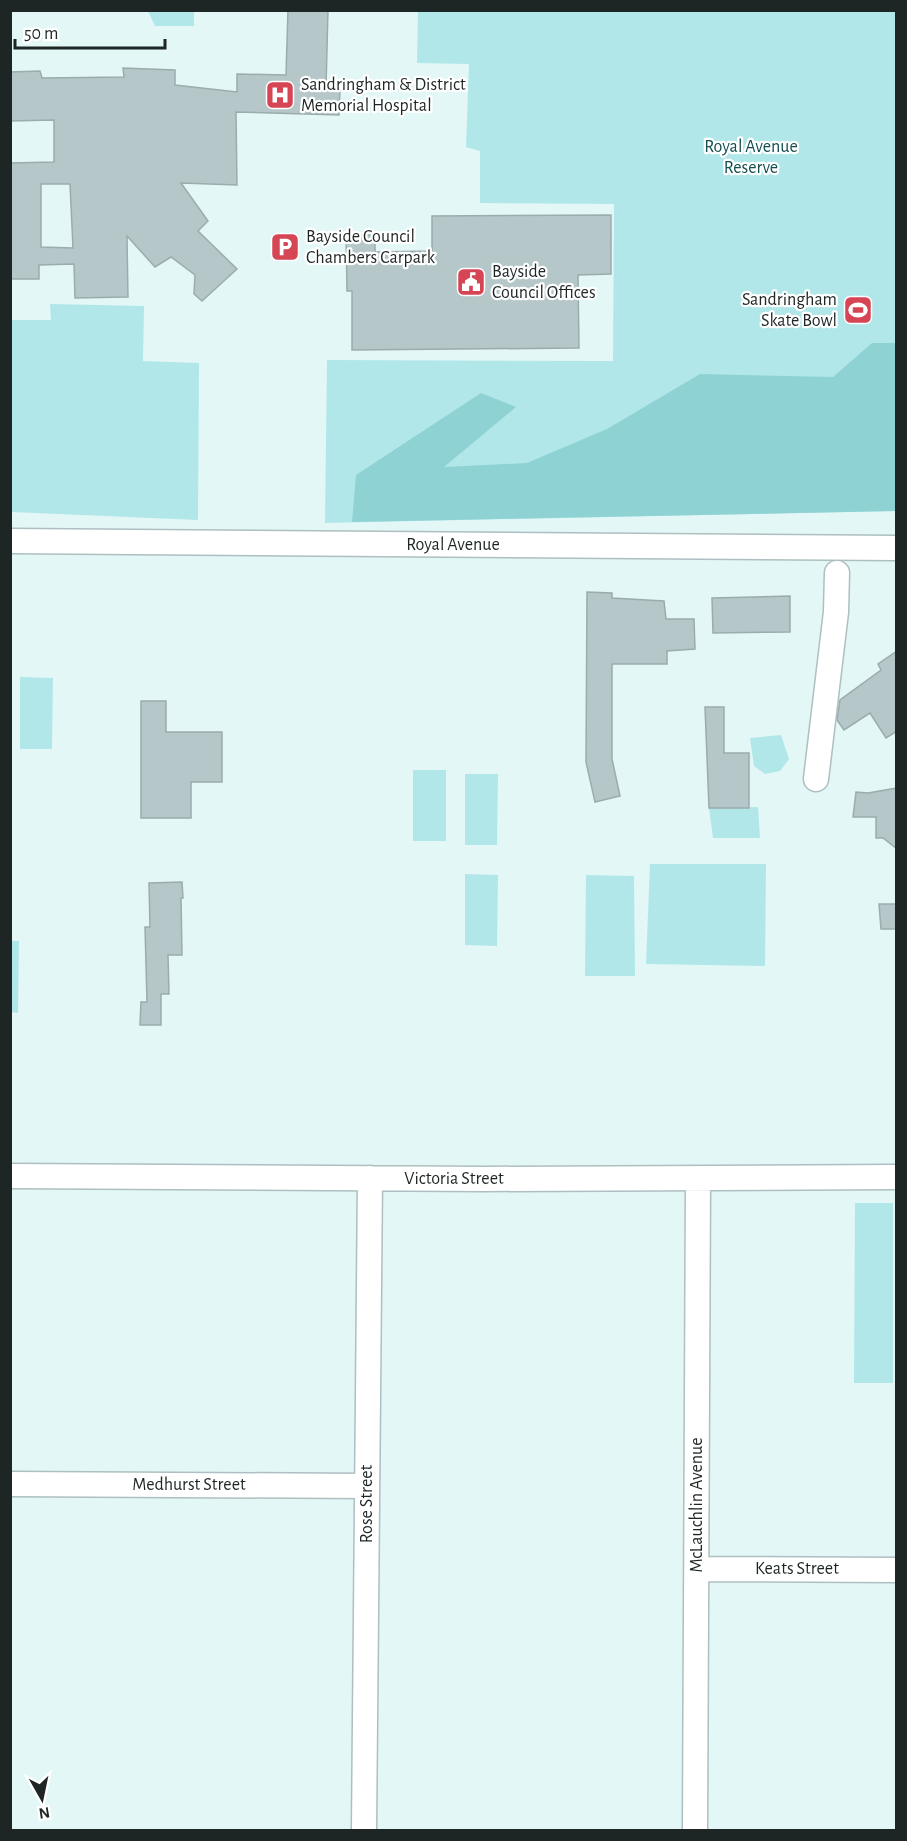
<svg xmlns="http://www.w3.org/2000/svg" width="907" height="1841" viewBox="0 0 907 1841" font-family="'Alegreya Sans',sans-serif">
<rect width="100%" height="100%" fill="#e4f7f7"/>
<!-- green -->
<path fill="#b1e7e9" d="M148,11H194V26H155Z
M418,11H896V511L325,523L327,360L613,361L614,204L480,203V151L466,147L469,64L417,63Z
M50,304L144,306L143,361L199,363L198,520L11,512V320H51Z
M20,677L53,678L52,749H20Z
M781,735L789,759L780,771L765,774L754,766L750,738Z
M413,770H446V841H413Z
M465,774H498L497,845H465Z
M758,807L760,838H713L709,808Z
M650,864H766L765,966L646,964Z
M465,874L498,875L497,946L465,945Z
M586,875L634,876L635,976H585Z
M11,941H19L18,1013L11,1012Z
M855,1203H893V1383H854Z"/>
<!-- forest -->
<path fill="#8fd2d4" d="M872,343H896V511L352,522L356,475L481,393L516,407L444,467L527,463L607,429L700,374L833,377Z"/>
<!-- building -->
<path fill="#b5c7c8" stroke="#9bacad" stroke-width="1.5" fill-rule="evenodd" d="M288,10H328L326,88L340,89L339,115L236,112L237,185L181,183L208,221L198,231L237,269L202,301L194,294L195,275L171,257L155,267L127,236L128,297L75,298L74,264L39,265V279H10V163L54,162V120L10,121V72L40,71L42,78L124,77L123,68L175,70V85L237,92V74L286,75ZM41,184H70L73,248L41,247Z
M611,215V274L578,275L579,348L352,350V291H347L346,235H375V252L432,251V216Z
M587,592L612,593V598L664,601L666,619H694L695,649L667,651V664H612V759L620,796L595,802L586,762Z
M790,596V632L713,633L712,598Z
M897,651V731L886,738L870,713L844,730L837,720L840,700L881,670L878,664Z
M141,701H166V732H222V782H191V818H141Z
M705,707H724V753H749V808H709Z
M897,788V849L883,838H876V817H853L856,792L868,793Z
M182,882L183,898H181L182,955H168L169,994H161V1025H140L141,1002H147L145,927H150L149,883Z
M879,904H897V929H881Z"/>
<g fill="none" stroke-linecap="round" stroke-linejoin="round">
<!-- minor casing -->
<g stroke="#adbfc0" stroke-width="27">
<path id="minor" d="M10,541L896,548
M816,779L836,612L837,573
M10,1176L484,1179L896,1177
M10,1484L367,1486
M697,1569L896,1570
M364,1830L370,1178
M695,1830L698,1179"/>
</g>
<!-- minor -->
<use href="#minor" stroke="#fff" stroke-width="24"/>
</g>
<!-- icons -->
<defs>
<g id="hospital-square" transform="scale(1.5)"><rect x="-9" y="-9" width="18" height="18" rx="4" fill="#d54554" stroke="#fff"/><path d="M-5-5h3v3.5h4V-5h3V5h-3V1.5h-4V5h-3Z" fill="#fff"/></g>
<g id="parking-square" transform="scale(1.5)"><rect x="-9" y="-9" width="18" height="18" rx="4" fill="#d54554" stroke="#fff"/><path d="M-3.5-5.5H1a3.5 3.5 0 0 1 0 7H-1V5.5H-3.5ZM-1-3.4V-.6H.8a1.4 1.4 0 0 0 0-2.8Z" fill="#fff"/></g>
<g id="civic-square" transform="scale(1.5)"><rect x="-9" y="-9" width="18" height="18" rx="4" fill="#d54554" stroke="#fff"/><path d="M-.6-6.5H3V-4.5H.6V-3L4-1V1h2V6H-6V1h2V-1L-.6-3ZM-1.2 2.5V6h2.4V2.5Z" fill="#fff"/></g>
<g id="stadium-square" transform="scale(1.5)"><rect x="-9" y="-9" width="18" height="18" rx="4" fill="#d54554" stroke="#fff"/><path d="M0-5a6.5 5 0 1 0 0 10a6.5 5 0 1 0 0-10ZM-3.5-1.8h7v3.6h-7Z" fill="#fff"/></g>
</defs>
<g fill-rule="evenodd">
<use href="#hospital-square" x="280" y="95"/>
<use href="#parking-square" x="285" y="247"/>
<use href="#civic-square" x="471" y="282"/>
<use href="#stadium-square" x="858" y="310"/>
</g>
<g text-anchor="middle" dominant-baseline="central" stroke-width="4.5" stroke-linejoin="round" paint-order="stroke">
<!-- poi labels -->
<g font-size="18" fill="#1e2525" stroke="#fff" text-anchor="start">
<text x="301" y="85">Sandringham &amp; District<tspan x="301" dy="21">Memorial Hospital</tspan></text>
<text x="306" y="237">Bayside Council<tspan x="306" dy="21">Chambers Carpark</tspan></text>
<text x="492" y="272">Bayside<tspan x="492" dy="21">Council Offices</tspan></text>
<text x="837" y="300" text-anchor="end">Sandringham<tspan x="837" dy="21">Skate Bowl</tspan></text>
</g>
<!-- park labels -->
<g font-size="18" fill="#134e50" stroke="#fff">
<text x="751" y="147">Royal Avenue<tspan x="751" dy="21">Reserve</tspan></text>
</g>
<!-- street labels -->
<g font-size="18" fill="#1e2525" stroke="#fff">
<text x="453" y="545">Royal Avenue</text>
<text x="454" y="1179">Victoria Street</text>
<text x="189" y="1485">Medhurst Street</text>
<text transform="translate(367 1504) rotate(-90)">Rose Street</text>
<text transform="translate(697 1505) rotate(-90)">McLauchlin Avenue</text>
<text x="797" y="1569">Keats Street</text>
</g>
</g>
<!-- border -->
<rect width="907" height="1841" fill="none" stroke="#1e2525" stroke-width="24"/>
<!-- north arrow -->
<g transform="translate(42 1799) rotate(171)" stroke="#ffffff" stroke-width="4.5" paint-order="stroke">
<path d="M0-4.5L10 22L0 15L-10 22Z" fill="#1e2525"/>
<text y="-9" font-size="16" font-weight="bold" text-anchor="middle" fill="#1e2525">N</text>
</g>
<!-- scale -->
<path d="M15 39v9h150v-9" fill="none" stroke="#1e2525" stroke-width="3"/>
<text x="24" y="39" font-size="18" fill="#1e2525" stroke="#ffffff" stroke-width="4.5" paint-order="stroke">50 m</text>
</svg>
